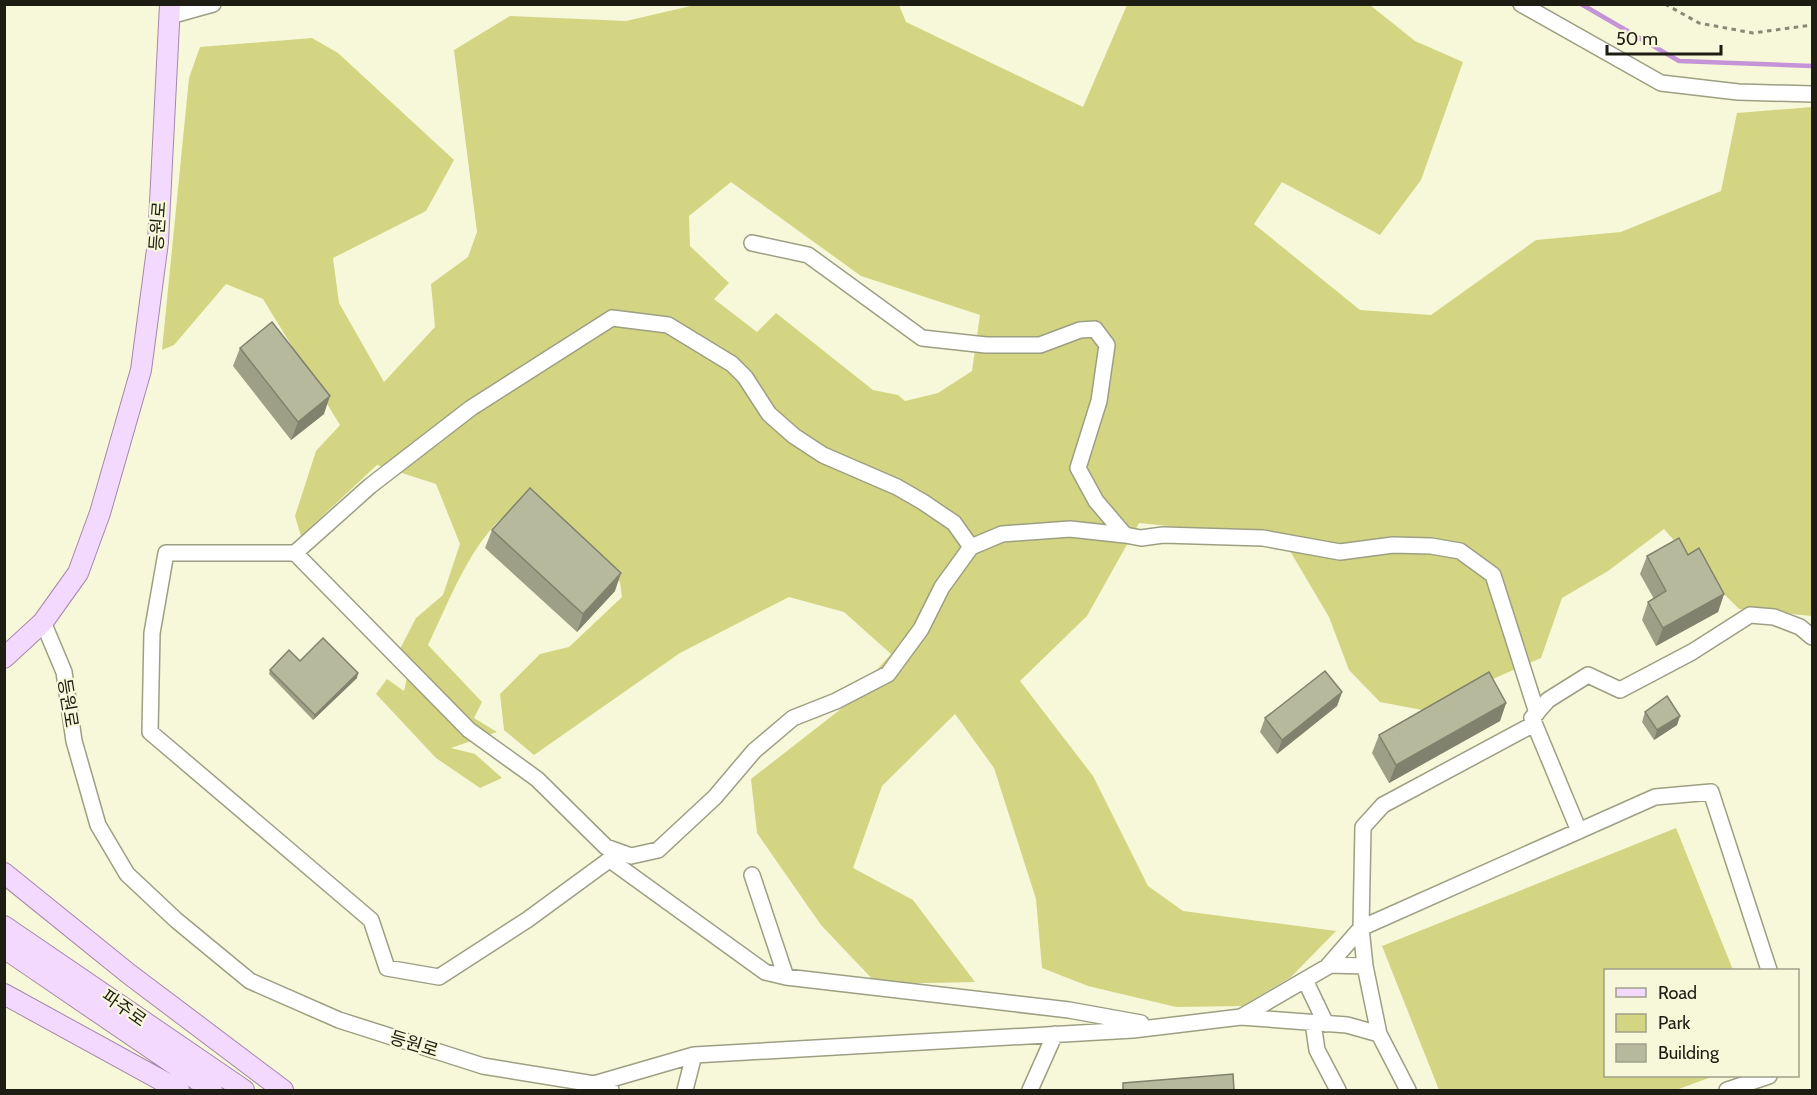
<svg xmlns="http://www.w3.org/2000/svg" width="1817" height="1095" viewBox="0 0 1817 1095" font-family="Cabin,'Noto Sans KR',sans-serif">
<rect width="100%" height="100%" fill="#f7f8da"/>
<!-- green -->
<path fill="#d3d583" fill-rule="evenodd" d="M695,5H899L906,22L1083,107L1127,5H1370L1415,41L1463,62L1421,180L1380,235L1282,182L1254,224L1360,310L1431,315L1536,240L1621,232L1721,191L1737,113L1812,107V616L1739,609L1701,571L1664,529L1608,571L1562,598L1541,658L1422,710L1380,702L1349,670L1329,617L1290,551L1227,532L1139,523L1087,616L1020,681L1093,776L1148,886L1183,911L1336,931L1291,977L1242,1006L1176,1007L1088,986L1042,968L1036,899L994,768L955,714L882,786L853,868L913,900L975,982L877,984L821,925L757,833L751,779L846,705L891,654L844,612L789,597L680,653L534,755L504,730L500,694L540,654L569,647L622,597L620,582L527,499C475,528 453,594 428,645L482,702L474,718L497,732L451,748L475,754L502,778L480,788L436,758L376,694L387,679L404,691L408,673L400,649L416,618L443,595L460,544L436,484L377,465L301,536L295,516L316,451L340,425L263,299L226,284L174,345L162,350L189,78L200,47L312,38L338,53L454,160L426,211L333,258L339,303L384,382L435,327L431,284L468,257L477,232L454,50L510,16L626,21ZM731,182L861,276L980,315L972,371L938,393L905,401L898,395L873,390L776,313L757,332L714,299L729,283L690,246L689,216Z
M1676,828L1733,970H1606V1076H1714L1676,1090H1439L1382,946Z"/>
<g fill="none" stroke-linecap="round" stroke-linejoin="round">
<!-- stream -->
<path stroke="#c593d8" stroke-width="4.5" d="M1581,4L1679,61L1812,66"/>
<!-- minor casing -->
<g stroke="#9d9f83" stroke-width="18">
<path id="minor" d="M1521,4L1661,83L1738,92L1812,94
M170,16L213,4
M752,243L808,255L922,338L986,345H1040L1080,330L1095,329L1107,345L1099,401L1078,468L1096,501L1125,535L1141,538L1163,535L1263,538L1340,552L1393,545L1431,546L1460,551L1493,575L1537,713
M971,547L954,523L923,502L897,487L823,455L794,436L769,414L745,377L732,364L668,325L612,318L471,408L370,486L295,553L469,730L537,779L606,847L631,856L658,850L715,797L754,751L793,718L836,701L888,674L921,629L942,587L971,547L1002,534L1070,529L1125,535
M295,553H166L152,633L150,732L371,920L387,968L439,977L527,920L620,852
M43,622L64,672L74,741L98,825L127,874L176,920L250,981L339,1020L483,1066L594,1084L611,1090
M1579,831L1532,718L1548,700L1588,675L1620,690L1692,652L1750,615L1774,617L1800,627L1812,637
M610,860L765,972L786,977
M752,875L786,977L1069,1010L1141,1023
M1329,965L1365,966
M1305,980L1326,1024
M1241,1017L1327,967L1361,928L1655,797L1711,792L1769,970
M1313,1023L1317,1050L1338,1090
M1379,1034L1365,966L1361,928L1363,827L1383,805L1534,724
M694,1055L1133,1030L1241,1017L1347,1025L1379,1034L1408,1090
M594,1084L694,1055L685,1090
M1030,1090L1055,1034
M1727,1090L1769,1076"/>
</g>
<!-- major casing -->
<g stroke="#a487ac" stroke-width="22">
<path id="major" d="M4,658L43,622L78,573L100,513L141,370L158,242L170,4
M4,873L129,974L283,1090
M4,926L244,1090
M4,948L212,1090
M4,994L179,1090"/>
</g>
<!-- path -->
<path stroke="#888875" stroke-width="3" stroke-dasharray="4.5 4.5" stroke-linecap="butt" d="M1665,4L1699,23L1753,33L1812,25"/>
<!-- minor -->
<use href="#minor" stroke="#fff" stroke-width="15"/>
<!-- major -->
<use href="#major" stroke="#f4d9ff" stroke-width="20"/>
</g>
<!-- wall -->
<path fill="#9d9f86" d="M240,348L324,414L291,440L233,366Z
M492,530L615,591L577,632L485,548Z
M1688,555L1724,594L1718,612L1656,646L1642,620L1648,602L1654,599L1640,574L1647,556Z
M300,661L357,678L313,720L269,674L270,670Z
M1342,692L1337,706L1277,754L1260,732L1265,718Z
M1506,703L1500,721L1389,783L1372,753L1379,735Z
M1645,712L1680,716L1677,725L1654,740L1642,722Z"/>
<!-- shaded-wall -->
<path fill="#80826d" d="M330,396L324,414L291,440L298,422Z
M621,573L615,591L577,632L583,614Z
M1724,594L1718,612L1656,646L1663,628Z
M358,673L357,678L313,720L315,715Z
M1342,692L1337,706L1277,754L1282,740Z
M1506,703L1500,721L1389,783L1396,765Z
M1680,716L1677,725L1654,740L1657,730Z"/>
<!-- building -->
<path fill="#b7b99c" stroke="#80826d" stroke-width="1.5" d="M272,322L330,396L298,422L240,348Z
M530,488L621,573L583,614L492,530Z
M1679,538L1688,555L1699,548L1724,594L1663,628L1648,602L1666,591L1647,556Z
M323,638L358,673L315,715L270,670L289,650L300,661Z
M1325,671L1342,692L1282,740L1265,718Z
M1489,672L1506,703L1396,765L1379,735Z
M1667,696L1680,716L1657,730L1645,712Z
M1233,1074L1234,1090H1123V1083Z"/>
<g text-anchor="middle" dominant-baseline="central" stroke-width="4.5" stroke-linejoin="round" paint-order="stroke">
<!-- street labels -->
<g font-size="18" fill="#1d1d13" stroke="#f7f8da">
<text transform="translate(158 226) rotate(-86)">등원로</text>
<text transform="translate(68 703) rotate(81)">등원로</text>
<text transform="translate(124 1008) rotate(35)">파주로</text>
<text transform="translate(414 1044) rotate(17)">등원로</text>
</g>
</g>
<!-- border -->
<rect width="1817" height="1095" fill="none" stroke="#1d1d13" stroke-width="12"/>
<!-- legend -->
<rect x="1604" y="969" width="195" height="108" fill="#f7f8da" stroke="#a0a08a" stroke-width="1.5"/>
<rect x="1616" y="988" width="30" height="9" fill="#f4d9ff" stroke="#a0a08a" stroke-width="1.5"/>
<text x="1658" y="999" font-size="18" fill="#1d1d13">Road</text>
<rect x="1616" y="1014" width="30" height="18" fill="#d3d583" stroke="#a0a08a" stroke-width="1.5"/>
<text x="1658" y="1029" font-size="18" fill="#1d1d13">Park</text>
<rect x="1616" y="1044" width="30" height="18" fill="#b7b99c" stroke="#a0a08a" stroke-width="1.5"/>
<text x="1658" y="1059" font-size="18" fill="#1d1d13">Building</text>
<!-- scale -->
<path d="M1607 45v9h114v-9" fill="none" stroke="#1d1d13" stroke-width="3"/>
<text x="1616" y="45" font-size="18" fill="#1d1d13" stroke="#f7f8da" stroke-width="4.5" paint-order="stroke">50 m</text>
</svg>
